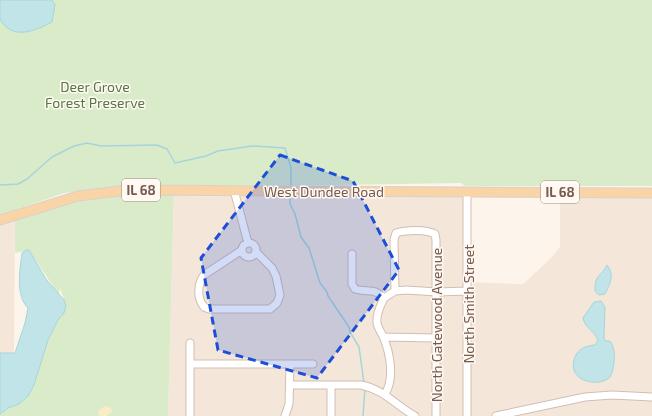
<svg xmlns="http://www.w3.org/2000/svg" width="652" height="416" viewBox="0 0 652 416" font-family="'Exo 2',sans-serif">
<rect width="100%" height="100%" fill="#fdf5ec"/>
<!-- residential -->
<path fill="#f4e7da" d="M174,190L467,192L468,282L523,284L549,260L560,247V192L652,193V416H168Z
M15,216L14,353H0V220Z"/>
<!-- green -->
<path fill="#daebc9" d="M0,0H652V186H465L461,183L338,185H136L64,193L0,215Z
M174,190L168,416H0V414L8,408L19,404L28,396L34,385L48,340L58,320L64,313L66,306L60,288L59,295L29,250L15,253V216L106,192Z"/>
<!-- sand -->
<path fill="#fbecc8" d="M106,406L111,408L112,412L106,416H99C97,410 101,408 106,406Z"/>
<!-- water -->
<path fill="#c0e4e7" stroke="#a6d5d9" d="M0,0H52L55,5L52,22C35,31 12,41 0,19Z
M26,250H29L46,279L64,300L66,306L64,313L58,320L48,340L34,385L28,396L19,404L8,408L0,414V353H15L25,323L28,308C15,295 20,269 22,253Z
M607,265C615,275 610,284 605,294L599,295L595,291C594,275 602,276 607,265Z
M601,301L605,307L604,338L605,341H610C614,346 615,355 614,362C613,367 613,373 610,377C600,388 565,382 575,357C579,348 586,346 595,345L598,341C595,330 585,329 583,318L594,302Z"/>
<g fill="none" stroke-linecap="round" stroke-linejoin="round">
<!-- stream -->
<path stroke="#a6d5d9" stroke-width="1.5" d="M0,185L18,184L27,179L52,157L74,146L87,143L101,146L157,145L167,149L175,163L206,156L218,151L252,146L285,148L291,168V187
M290,194V204L295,214L301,237L309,248L320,283L327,292L328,296L349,327L350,332L359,347L364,383
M363,416L365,388"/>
<!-- minor casing -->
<g stroke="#d2beb3" stroke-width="9">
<path id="minor" d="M234,190L248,243
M467,192V416
M242 250a7 7 0 1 1 14 0a7 7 0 1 1-14 0Z
M242,250L204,275C197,285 197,298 204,307L209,309H270L277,303L280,295L276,276L272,268L256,252
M352,254V284L355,289C368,293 373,287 384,298
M395,291L394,240L396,233C406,230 425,229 435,234L436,240V416
M384,298C381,305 376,313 377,322C377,327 381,332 383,336C390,353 395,378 385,394
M384,298L395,291L406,290L437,292L468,291
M384,337L436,338
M190,343V416
M190,364H313
M290,385H361C385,390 395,405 415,416
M331,385V416
M285,416L289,404L290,365
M496,416L585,397L612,395L652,397"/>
</g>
<!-- major casing -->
<g stroke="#d9d1cd" stroke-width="11">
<path id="major" d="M0,220L78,196L127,190L652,193"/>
</g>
<!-- minor -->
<use href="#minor" stroke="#fff" stroke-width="7"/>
<!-- major -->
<use href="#major" stroke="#f9d4a6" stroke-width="9"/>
</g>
<!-- marked area -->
<path fill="#1d4ed8" fill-opacity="0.2" stroke="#1d4ed8" stroke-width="3" stroke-dasharray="8 5" stroke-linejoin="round" d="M280,155L353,181L399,270L317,378L218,350L201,258Z"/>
<g text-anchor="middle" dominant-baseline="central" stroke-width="3" stroke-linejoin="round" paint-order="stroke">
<!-- shield labels -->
<g fill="#fff9f3" stroke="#a18a80" stroke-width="1">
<rect x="122" y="179" width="38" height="22" rx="3"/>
<rect x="541" y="181" width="38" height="22" rx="3"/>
</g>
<g font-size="13" font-weight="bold" fill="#795a4e">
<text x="141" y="190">IL 68</text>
<text x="560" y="192">IL 68</text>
</g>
<!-- park labels -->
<g font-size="14" fill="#567842" stroke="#fff9f3">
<text x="95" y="86">Deer Grove<tspan x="95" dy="16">Forest Preserve</tspan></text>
</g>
<!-- street labels -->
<g font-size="14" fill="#795a4e" stroke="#fff9f3">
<text x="324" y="191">West Dundee Road</text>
<text transform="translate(468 304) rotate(-90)">North Smith Street</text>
<text transform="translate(436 325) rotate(-90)">North Gatewood Avenue</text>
</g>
</g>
</svg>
